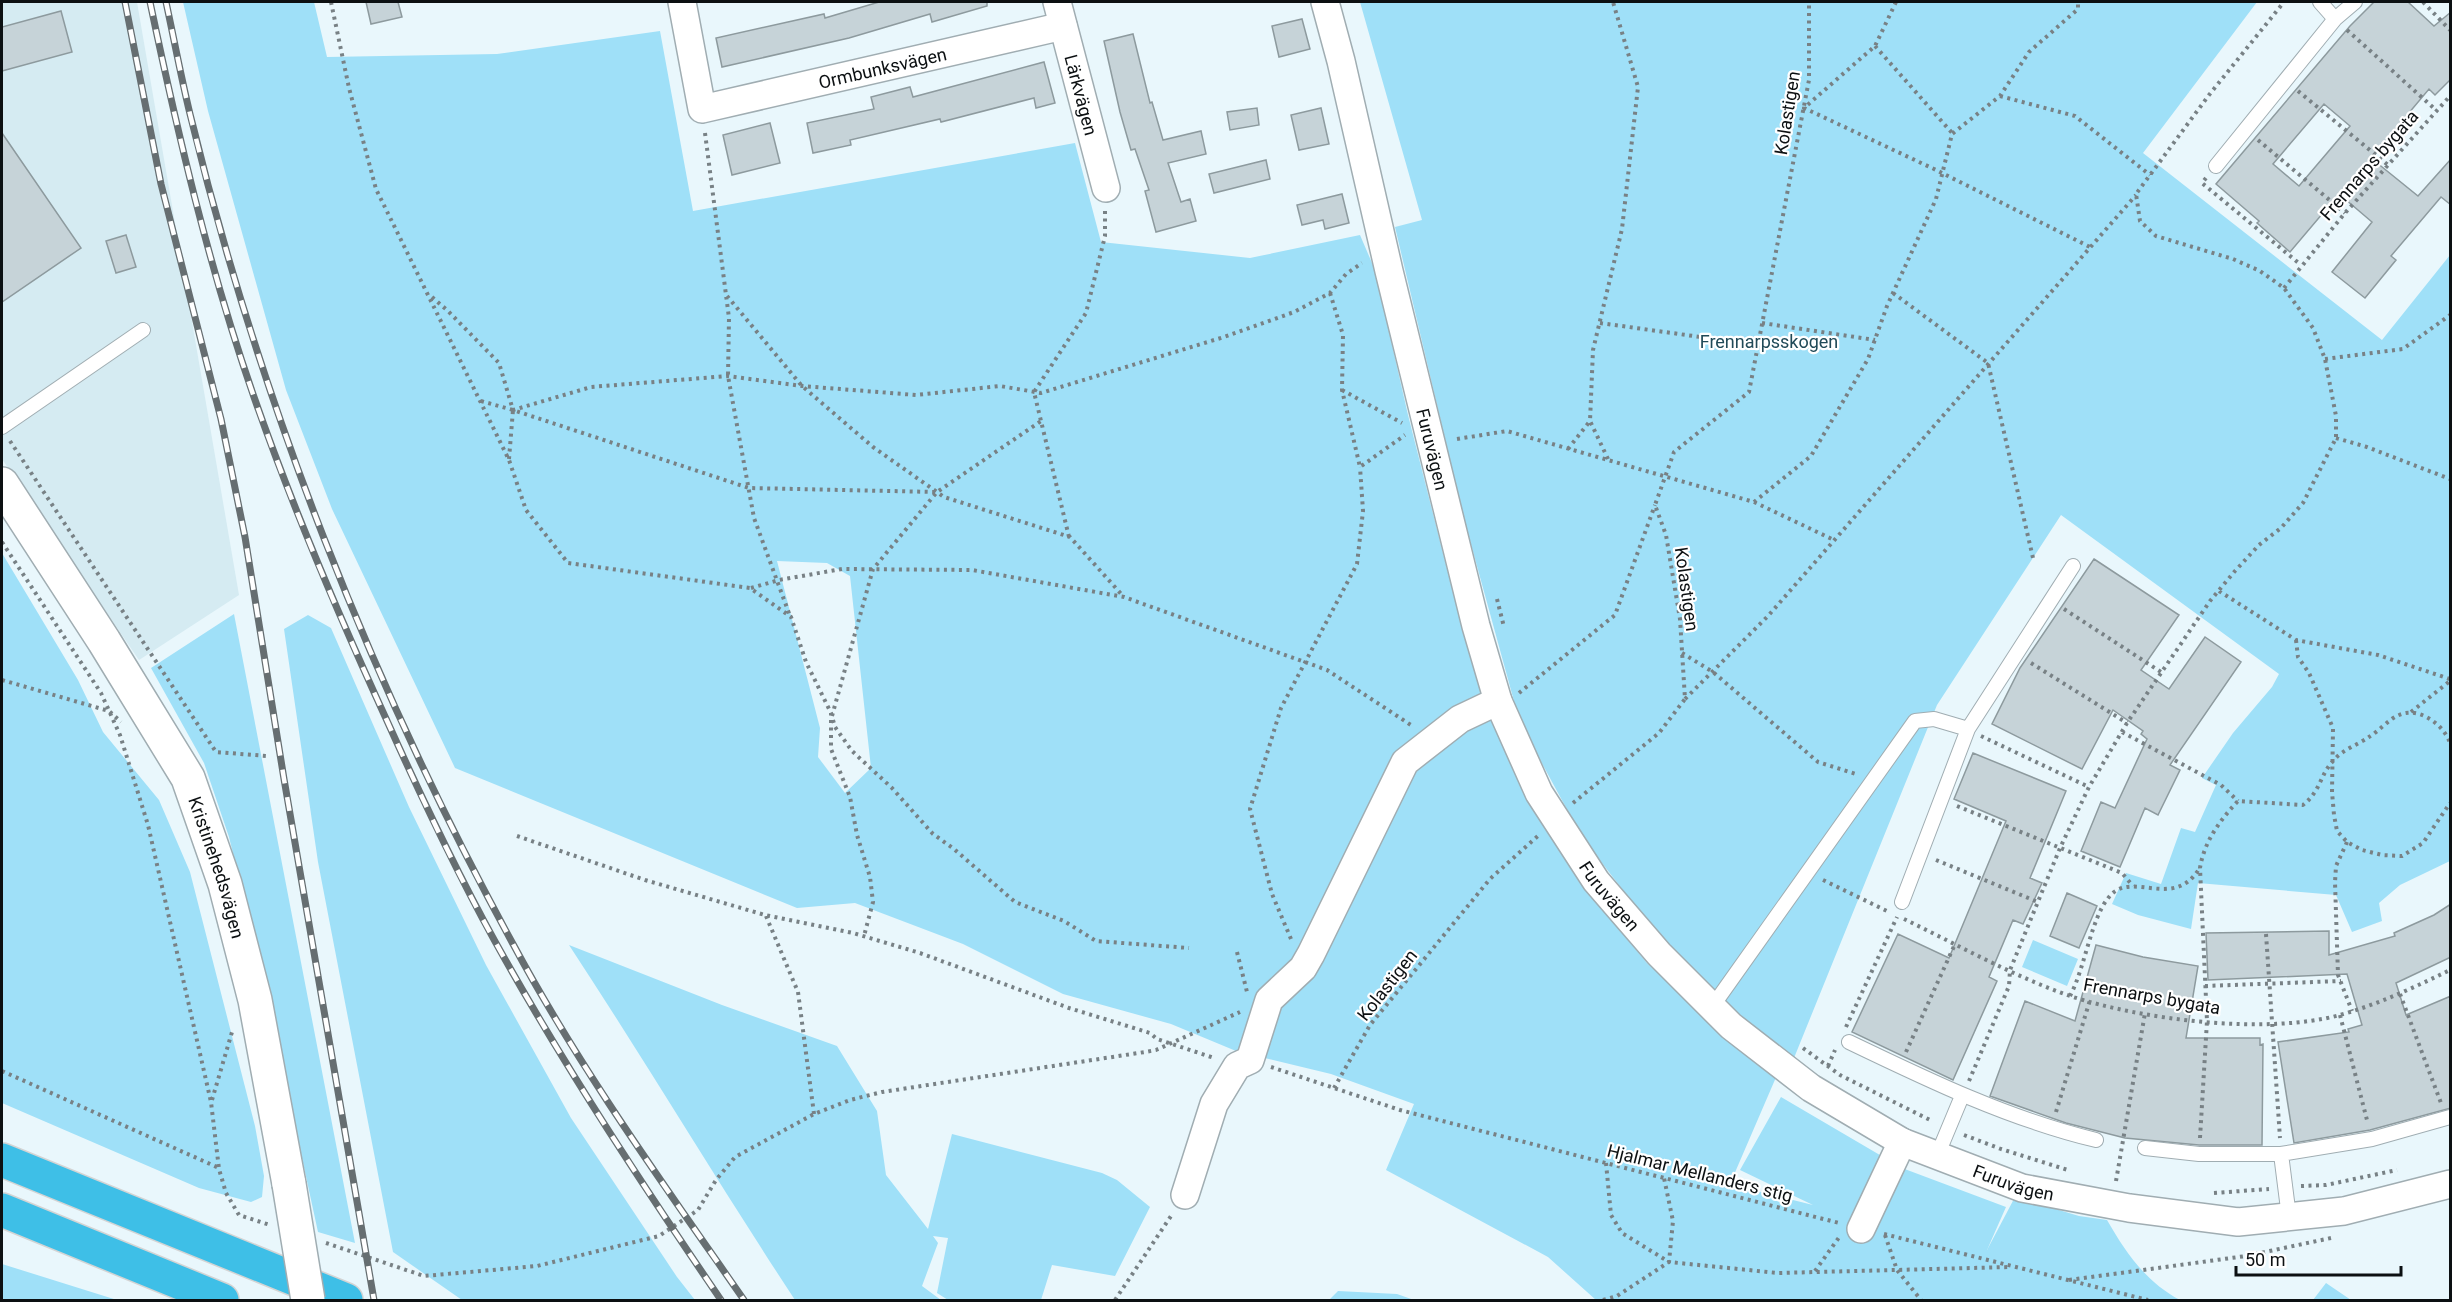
<svg xmlns="http://www.w3.org/2000/svg" width="2452" height="1302" viewBox="0 0 2452 1302" font-family="Roboto,sans-serif">
<rect width="100%" height="100%" fill="#e9f7fc"/>
<!-- built -->
<path fill="#d5ebf2" d="M2,2H137L239,595L139,660L2,459Z"/>
<!-- green -->
<path fill="#9fe0f8" fill-rule="evenodd" d="M183,2H314L327,57L497,54L660,31L693,211L1075,143L1101,242L1250,258L1360,235L1375,270L1408,415L1461,624L1490,715L1532,808L1582,885L1647,963L1708,1019L1777,1075L1730,1184L1813,1205L1740,1170L1781,1097L1902,1168L2006,1207L1987,1250L2015,1197L2079,1216L2107,1220C2126,1253 2146,1282 2180,1300H1596L1548,1257L1386,1170L1414,1104L1331,1074L1236,1051L1171,1024L1063,994L963,944L855,903L797,908L455,768L332,509L286,390L208,111ZM777,561L827,563L850,576L871,768L845,793L818,757L820,728Z
M1360,2H2257L2143,153L2382,340L2450,255V861L2400,885L2379,903L2382,921L2352,932L2336,895L2198,883L2191,929L2138,915L2112,904L2126,873L2161,884L2181,828L2195,832L2216,785L2202,778L2233,733L2272,687L2279,674L2061,515L1937,705L1794,1058L1738,1016L1672,954L1582,837L1520,723L1463,515L1395,227L1422,220Z
M2,553L78,680L103,732L159,800L190,872L255,1126L264,1176L262,1197L251,1202L199,1188L2,1103Z
M234,614L355,1243L318,1232L257,950L229,837L204,763L151,668Z
M308,615L331,628L409,807L486,965L571,1118L677,1277L695,1300H462L393,1252L318,862L284,629Z
M2033,940L2078,959L2067,986L2022,967Z
M569,945L722,1005L837,1046L877,1111L886,1175L928,1229L952,1134L1102,1173L1117,1180L1150,1207L1115,1276L1052,1265L1041,1300H948L937,1293L948,1238L933,1236L938,1243L922,1286L941,1300H795C718,1183 646,1062 569,945Z
M2,1264L117,1300H2Z
M2326,1283L2351,1300H2313Z
M1338,1291L1397,1294L1414,1300H1329Z"/>
<!-- building -->
<path fill="#c6d3d8" stroke="#8d9a9e" stroke-width="1.5" fill-rule="evenodd" d="M366,2H398L402,17L371,24Z
M879,2H987V6L932,22L930,14L849,38L722,67L716,38L824,14L825,18Z
M2374,2H2408L2434,26L2451,12V79L2435,95L2429,89L2371,158L2418,196L2451,159V205L2441,197L2391,256L2396,260L2365,298L2332,272L2372,222L2345,199L2340,205L2334,200L2290,252L2257,223L2259,221L2216,184L2350,26ZM2324,104L2350,126L2299,186L2273,164Z
M61,11L72,52L2,71V27Z
M1302,19L1310,49L1279,57L1272,26Z
M1133,34L1150,103L1152,102L1163,140L1201,131L1206,154L1168,163L1181,202L1190,199L1196,221L1156,232L1145,191L1149,190L1135,149L1131,150L1120,112L1104,41Z
M1044,62L1055,103L1036,108L1034,98L941,122L940,119L850,140L851,145L813,153L807,123L874,109L871,97L910,87L913,97Z
M1257,108L1259,125L1230,130L1227,112Z
M1321,108L1329,144L1299,150L1291,115Z
M770,123L780,163L732,175L723,135Z
M2,133L81,248L2,302Z
M1266,160L1270,179L1214,193L1209,174Z
M1342,194L1349,223L1325,229L1323,220L1302,225L1297,205Z
M126,235L136,267L116,273L106,241Z
M2094,559L2179,615L2141,670L2169,689L2205,637L2241,662L2170,765L2180,770L2158,815L2145,808L2120,867L2081,851L2101,802L2115,808L2147,739L2141,734L2143,731L2113,710L2082,769L1992,724L2020,668Z
M1973,753L2066,791L2030,878L2042,883L2023,924L2013,920L1989,977L1997,981L1953,1080L1852,1032L1898,934L1949,958L2006,821L1954,799Z
M2067,893L2097,906L2079,948L2050,936Z
M2451,904V957L2396,983L2406,1015L2451,996V1108L2370,1130L2294,1143L2278,1042L2349,1032L2348,1029L2362,1025L2347,974L2208,980L2206,933L2329,931V955L2395,936L2394,933L2434,915Z
M2096,945L2143,957L2198,966L2186,1038H2260V1045L2263,1044L2262,1145H2199L2125,1138L2066,1123L1990,1096L2025,1001L2075,1021Z"/>
<g fill="none" stroke-linecap="round" stroke-linejoin="round">
<!-- lane casing -->
<g stroke="#a0adb2" stroke-width="16">
<path id="lane" d="M2320,2L2335,19
M2216,166L2335,19L2355,2
M2,427L143,330
M1902,902L1968,729L2073,566
M1712,1007L1915,721L1934,719L1968,729
M1849,1042C1930,1081 2009,1119 2096,1140
M2145,1148L2199,1154H2281L2372,1139L2450,1117
M2281,1154L2289,1217
M1937,1156L1962,1096"/>
</g>
<!-- street casing -->
<g stroke="#a0adb2" stroke-width="30">
<g id="street">
<path id="s1" d="M682,2L702,109L1063,26"/>
<path id="s2" d="M1057,2L1106,188"/>
<path id="s3" d="M1325,2L1341,61L1389,271L1476,626L1498,701L1539,793L1596,881L1659,954L1731,1026L1811,1088L1902,1142L2022,1188L2129,1208L2238,1222L2344,1211L2450,1184"/>
<path d="M1185,1195L1214,1104L1237,1066L1250,1060L1269,1000L1303,968L1311,954L1405,762L1460,719L1498,701"/>
<path d="M1861,1229L1902,1142"/>
</g>
</g>
<!-- secondary casing -->
<g stroke="#a0adb2" stroke-width="36">
<g id="secondary">
<path id="s4" d="M2,484L104,641L188,778L225,884L255,1000L289,1184"/>
</g>
</g>
<!-- highway casing -->
<g stroke="#d3d4d4" stroke-width="36">
<path id="highway" d="M2,1160L346,1300
M2,1210L222,1300"/>
</g>
<!-- path -->
<path stroke="#788185" stroke-width="4" stroke-dasharray="3 4.5" stroke-linecap="butt" d="M331,2L349,88L376,189L509,460L526,510L568,563L750,588L791,617L806,662L831,713V749L850,797L857,835L870,877L873,902L864,936
M1896,2L1875,46L1804,108L1934,169L2090,247
M2423,2L2450,30
M2347,30L2436,110
M1875,46L1953,134
M2298,91L2388,165
M2000,96L2075,116L2150,175
M705,133L729,318L728,376L754,518L790,616
M2258,140L2345,213
M2206,178L2202,183L2301,265
M2284,288L2345,213L2450,96
M1330,293L1343,335L1342,390L1360,467L1405,435
M1893,293L1988,363L2033,558
M727,296L802,386L873,447L944,497L1070,537L1123,596
M432,297L448,311L499,363L513,410L591,387L728,376L802,386L916,395L1000,386L1041,393L1224,337L1294,312L1330,293L1346,274L1362,263
M1600,323L1758,345
M1762,323L1875,340
M2325,359L2403,349L2450,315
M1342,390L1402,423
M481,401L513,410L749,488L936,492
M2336,438L2367,447L2450,479
M1457,439L1507,431L1754,502L1811,456L1868,359L1887,306L1936,199L1952,134L2000,96L2029,52L2078,9V2
M10,441L216,752L267,756
M1568,449L1590,421
M509,459L513,410
M1608,459L1590,421L1593,350L1622,229L1638,87L1613,2
M1754,502L1834,540
M1069,537L1034,392L1086,313L1105,236V209
M2,542L101,693L120,735L148,825L211,1102L219,1169L226,1193L239,1215L270,1225
M751,588L779,580L842,569L972,570L1124,597L1327,670L1414,727
M2219,591L2296,640L2378,655L2450,679
M1497,599L1504,627
M2064,609L2161,672
M2296,640L2298,657L2309,673L2333,728L2332,792L2334,815L2337,831L2347,842L2362,850L2382,855L2402,856L2423,843L2450,803
M1682,653L1713,672L1818,762L1856,774
M2031,663L2127,723
M2,680L109,711L121,722
M1519,693L1615,615L1655,505
M1685,699L1768,616L2136,195
M2411,712L2450,681
M832,716L873,569L937,492L1041,421
M833,720L835,727L852,751L892,788L933,834L954,849L1015,902L1064,921L1096,941L1189,948
M2122,732L2221,785L2238,801
M1981,736L2089,787
M1573,803L1659,733L1685,699L1680,619L1666,535L1655,505L1674,452L1749,392L1809,80V2
M1957,806L2122,873L2133,886
M517,836L645,880L765,915L853,933L920,953L1069,1008L1150,1033L1157,1039L1214,1058
M2347,842L2336,866L2335,882L2338,975L2352,1011
M1936,860L2038,902
M1823,880L1887,911
M766,916L798,992L814,1114
M1904,919C1958,945 2013,976 2070,996C2143,1020 2266,1035 2340,1015C2379,1004 2415,987 2450,970
M2266,934L2280,1138
M1291,939L1272,894L1250,809L1281,708L1357,564L1363,511L1360,467
M1237,952L1247,992
M2205,986L2341,981
M2400,994L2441,1103
M2070,996C2085,968 2091,918 2109,897C2131,869 2173,911 2199,869
M2340,1015L2368,1124
M1846,1027L1897,917
M1803,1048L1840,1075L1932,1121
M1906,1052L1955,944
M1828,1066L1835,1050
M1271,1067L1400,1110L1839,1223
M2,1071L219,1168
M1969,1081L2009,986L2010,970L2060,848L2089,787L2127,723L2210,601L2235,571L2259,545L2281,528L2303,503L2336,438V416L2325,359L2313,328L2284,288L2260,271L2233,259L2156,236L2140,221L2136,194L2209,95L2284,2
M1334,1088L1370,1025L1490,879L1539,835
M212,1100L232,1032
M2056,1112L2090,1000
M1964,1135L2001,1149L2068,1170
M2200,1138L2207,1021L2200,868C2204,842 2220,820 2238,801L2303,805C2321,791 2320,774 2334,760C2342,750 2359,744 2369,737C2379,731 2389,719 2399,715C2419,706 2444,725 2450,743
M1606,1163L1611,1215L1622,1233L1669,1262L1673,1221L1664,1178
M2116,1181L2145,1013
M2301,1186L2326,1185L2397,1170
M2214,1193L2269,1189
M1884,1234L2148,1300
M1885,1235L1897,1270L1921,1300
M326,1243L424,1276L537,1266L659,1236L698,1210L716,1180L735,1157L814,1114L850,1100L882,1092L1145,1052L1156,1050L1240,1012
M1815,1271L1840,1236
M2069,1280L2246,1256L2331,1238
M1115,1300L1173,1213
M1603,1300L1617,1296L1669,1262L1778,1273L2011,1267"/>
<!-- lane -->
<use href="#lane" stroke="#fff" stroke-width="14"/>
<!-- street -->
<use href="#street" stroke="#fff" stroke-width="27"/>
<!-- secondary -->
<use href="#secondary" stroke="#fff" stroke-width="33"/>
<!-- highway -->
<use href="#highway" stroke="#3ebfe7" stroke-width="33"/>
<!-- rail casing -->
<g stroke="#666e71" stroke-width="7">
<path id="rail" d="M125,2L161,184L221,419L245,537L284,779L374,1300
M150,2C178,135 209,268 254,397C293,509 339,616 388,723C424,803 462,884 506,961C572,1078 646,1190 721,1300
M166,2C174,39 181,77 190,114C259,400 372,686 513,944C580,1069 664,1185 744,1300"/>
</g>
<!-- rail -->
<use href="#rail" stroke="#fff" stroke-width="4.5" stroke-dasharray="14" stroke-linecap="butt"/>
<!-- secondary-bridge casing -->
<g stroke="#a0adb2" stroke-width="36" stroke-linecap="butt">
<path id="secondary-bridge" d="M289,1184L308,1300"/>
</g>
<!-- secondary-bridge -->
<use href="#secondary-bridge" stroke="#fff" stroke-width="33"/>
</g>
<g text-anchor="middle" dominant-baseline="central" stroke-width="4.5" stroke-linejoin="round" paint-order="stroke">
<!-- street labels -->
<g font-size="18" fill="#0c1012" stroke="#fff">
<text stroke="none"><textPath href="#s1" startOffset="294">Ormbunksvägen</textPath></text>
<text stroke="none"><textPath href="#s2" startOffset="96">Lärkvägen</textPath></text>
<text transform="translate(1787 113) rotate(-81)">Kolastigen</text>
<text transform="translate(2369 165) rotate(-49)">Frennarps bygata</text>
<text stroke="none"><textPath href="#s3" startOffset="460">Furuvägen</textPath></text>
<text transform="translate(1687 589) rotate(82)">Kolastigen</text>
<text stroke="none"><textPath href="#s4" startOffset="442">Kristinehedsvägen</textPath></text>
<text stroke="none"><textPath href="#s3" startOffset="946">Furuvägen</textPath></text>
<text transform="translate(1387 985) rotate(-52)">Kolastigen</text>
<text transform="translate(2152 996) rotate(10)">Frennarps bygata</text>
<text transform="translate(1700 1173) rotate(14)">Hjalmar Mellanders stig</text>
<text stroke="none"><textPath href="#s3" startOffset="1450">Furuvägen</textPath></text>
</g>
<!-- park labels -->
<g font-size="18" fill="#204a58" stroke="#fff">
<text x="1769" y="341">Frennarpsskogen</text>
</g>
</g>
<!-- border -->
<rect width="2452" height="1302" fill="none" stroke="#0c1012" stroke-width="6"/>
<!-- scale -->
<path d="M2236 1266v9h165v-9" fill="none" stroke="#0c1012" stroke-width="3"/>
<text x="2245" y="1266" font-size="18" fill="#0c1012" stroke="#ffffff" stroke-width="4.5" paint-order="stroke">50 m</text>
</svg>
